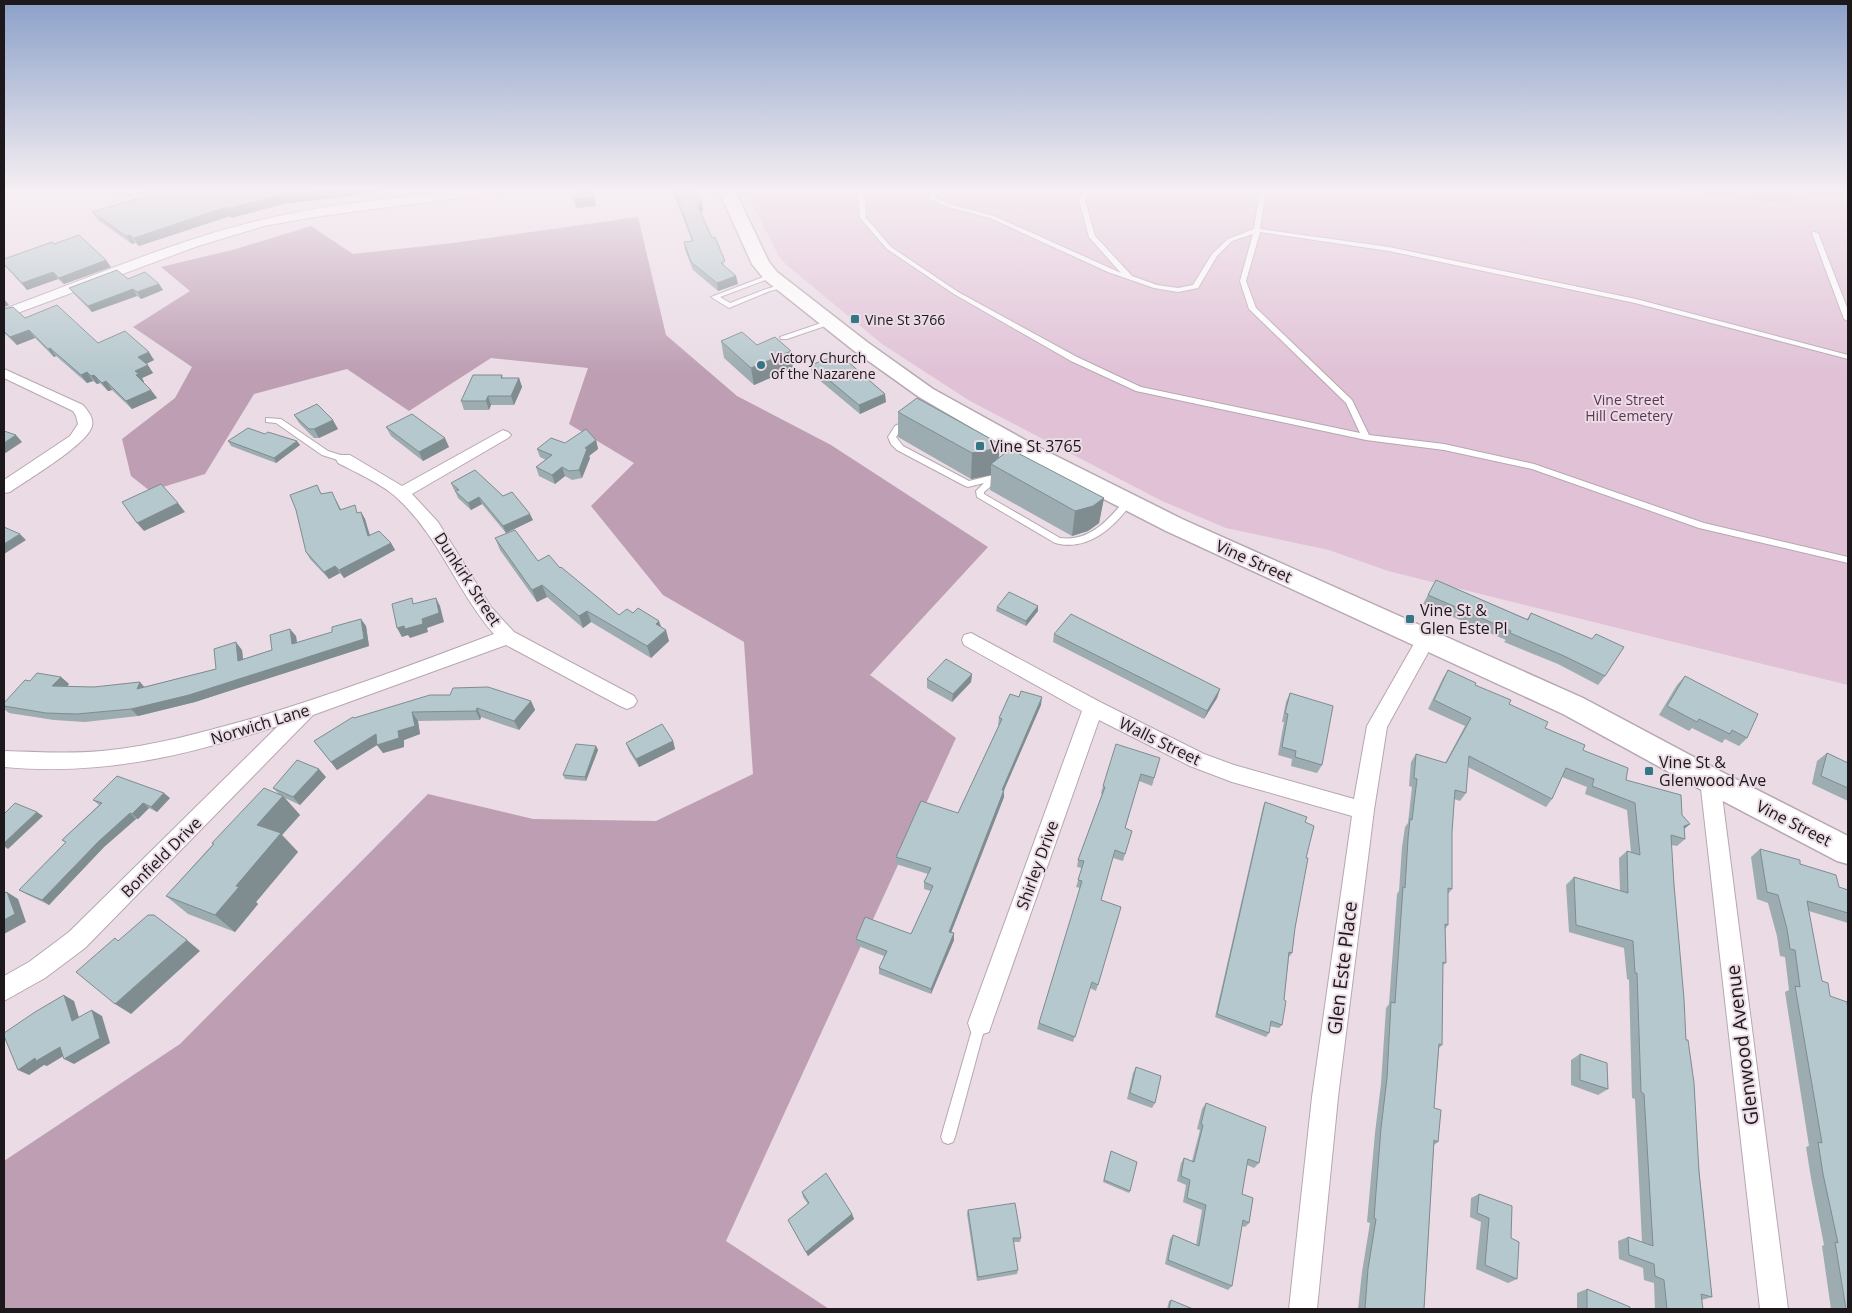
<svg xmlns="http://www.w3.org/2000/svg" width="1852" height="1313" viewBox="0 0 1852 1313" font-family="'Open Sans',sans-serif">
<rect width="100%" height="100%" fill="#eadbe5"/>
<!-- green -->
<path fill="#e0c1d6" d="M745,189H1658L1778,203L1818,196H1848V685L1388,571L1329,550L1226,528L1162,501L970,401L882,344L789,267L779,257Z"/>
<!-- forest -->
<path fill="#bd9eb3" d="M1658,189H1848V196H1818L1778,203Z
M638,217L666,335L737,396L831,445L988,547L870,675L956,738L726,1241L829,1309H4V1161L180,1044L428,794L533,819L656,821L753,774L744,642L663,595L591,506L634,463L569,424L588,368L491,358L409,411L347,369L254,394L205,474L150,491L131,476L122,439L175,398L192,367L133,327L190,291L161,267L236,249L311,226L353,254L453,243Z"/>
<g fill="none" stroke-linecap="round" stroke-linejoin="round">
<!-- lane casing -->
<g stroke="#b6a7b1" stroke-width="2">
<path id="lane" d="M858,189H864L866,218L891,247L958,292L1077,357L1141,387L1360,433L1346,403L1249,309L1240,281L1253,234L1232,241L1217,256L1198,288L1178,292L1154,288L1108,272L990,218L945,206L930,199L932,189H938L935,197L949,204L994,216L1121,273L1089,237L1079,200L1084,189H1090L1085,200L1095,236L1132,276L1157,285L1178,288L1193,285L1212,254L1228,239L1254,229L1260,189H1266L1260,229L1389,247L1636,299L1848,355V359L1635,303L1389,251L1260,232L1246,281L1256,308L1352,400L1369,435L1444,444L1534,464L1704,523L1848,557V563L1699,528L1532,469L1444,450L1366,440L1136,391L1071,361L954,294L887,249L860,218Z
M1813,232L1818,233L1848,310V321L1844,319L1812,233Z
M771,274L774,276L773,277L720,297L730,303L766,289L784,284L786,285V287L770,291L729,308L711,297Z
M827,321L834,323L787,339H781L780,337Z
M266,418L281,419L328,451L347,457L348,459L344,462L322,455L276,423L266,422Z
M909,419L912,420V424L901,430L896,437L903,446L969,481L993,475L1000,471L1003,472V476L984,492V494L1060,538C1090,542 1108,520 1126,499H1132L1133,501C1115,527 1088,552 1055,543L977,497L976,491L984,483L968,487L965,486L897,450L891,444L888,437L895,426Z
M980,1017L985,1018L986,1023L955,1137L953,1142L948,1144L943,1142L941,1137L974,1023L975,1018Z"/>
</g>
<!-- street casing -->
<g stroke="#b6a7b1" stroke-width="2">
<path id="street" d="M109,189H147C140,195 116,195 109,189Z
M474,189H508L502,192L314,217L264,226L198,246L4,318V309C87,279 175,240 261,220C330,203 403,198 474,189Z
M4,369L83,405C88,411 94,418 92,426C88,444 27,480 10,492L4,493V480L70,436L78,424L76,416L73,411L4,378Z
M503,430L508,432L511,435L508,438L412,494L438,522L491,607L514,632L634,696L637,701L634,706L627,709L620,706L506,645L313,715L85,948L45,978L4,1001V976L29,962L69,932L278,726C184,756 103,776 4,767V751C37,752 69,754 102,751C154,746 204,732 254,718C335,694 414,664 494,634C457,592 439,536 397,498C384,485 355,472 338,463L336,459L338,455H350L402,486Z
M971,633L1100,702L1204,754L1234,765L1354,799L1367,726L1419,635L1426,633L1433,635L1435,640L1387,727L1374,810L1338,1097L1317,1309H1289L1312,1097L1352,816L1232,782L1190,766L1099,720L992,1023L989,1032L980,1035L971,1032L968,1023L1082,711L964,645L962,640L964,635Z
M1710,771L1717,774L1720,780L1788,1309H1760L1700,780L1703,774Z"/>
</g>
<!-- secondary casing -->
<g stroke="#b6a7b1" stroke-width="3">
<path id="secondary" d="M718,189H734L769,262L777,272L867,342L933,389L1036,446L1182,519L1583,698L1720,771L1848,836V864L1837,861L1700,789L1563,714L1166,531L1020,456L919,397L853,350L765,280L752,264Z"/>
</g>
<!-- lane -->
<use href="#lane" fill="#fff" fill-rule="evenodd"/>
<!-- street -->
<use href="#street" fill="#fff" fill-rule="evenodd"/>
<!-- secondary -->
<use href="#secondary" fill="#fff" fill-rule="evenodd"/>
</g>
<!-- wall -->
<path fill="#9cacb0" d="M150,189H381V192L283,204L231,218L230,216L139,246L135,243L132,244L98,220L92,212L145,196L143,193L152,191Z
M674,189L703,211H700L712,238L725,267L738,284L718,291L693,270L685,250L684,242L692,241L675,197Z
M54,244L111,267L64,284L58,279L27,290L4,265V259Z
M128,279L159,284L163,290L141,299L137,296L92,312L74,294L69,288Z
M4,309L25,318L98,343L154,360L146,364L153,373L142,378L144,382H143L157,398L132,409L112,390L108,391L100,383L97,384L93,381L87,383L56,356L54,357L35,338L17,345L4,333Z
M721,341L793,368L754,385L724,358Z
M811,365L886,402L860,414L812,374Z
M502,375L503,378H519L522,387L514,405H491L489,410H464L461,401Z
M898,412L999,458L1104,498L1099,523L1088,531L1072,536L990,490L991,475L971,479L898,437Z
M294,415L338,429L319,438H314L299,423Z
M386,427L449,447L423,461L391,436Z
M265,434L300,445L276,463L231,446L228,441Z
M596,440L598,449L589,456L590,458L582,478L572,480L565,476L555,484L539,476L536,467L546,460L540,457L537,449L565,443Z
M451,483L503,496L533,520L506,533L482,504L471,510L458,498L455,491H456L454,490Z
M322,494L336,500L341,509L359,513L361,512L365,519L370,535L391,543L395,550L344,578L340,573L329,579L310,559L306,552Z
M495,538L538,561L560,568L619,615L633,613L661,627L669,641L651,658L591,622L583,628L547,597L537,602L500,550Z
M1436,580L1527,619L1531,613L1592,639L1596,634L1605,676L1598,685L1558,664L1504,642L1506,640L1423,604Z
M997,607L1038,611L1026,626L996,611Z
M366,626L369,646L195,702L138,716L85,722L54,720L9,713L4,709V703L30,681L61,677L69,684L67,687H144L216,669L242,650L243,659L272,650L296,636L297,643Z
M1054,634L1220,689L1217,698L1204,719L1053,642Z
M1448,670L1509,704L1545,728L1583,750L1626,780L1682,815L1685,839L1677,846L1671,845L1686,1040L1712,1297L1702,1300L1703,1309H1655L1654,1283L1644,1280L1643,1268L1619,1259L1618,1241L1628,1237L1642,1242L1635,1099L1632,1098L1629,980L1627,979L1624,948L1569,932L1566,885L1574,877L1620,891L1619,858L1627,851L1631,852L1627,810L1585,794L1587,787L1562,777L1552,799L1546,807L1468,767L1466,793L1460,801L1454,799L1452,832V889L1448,894V925L1445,929L1446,963L1443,965L1442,1045L1439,1048L1434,1108L1438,1142L1434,1145L1424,1309H1358L1362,1272L1370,1223L1367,1222L1375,1133L1381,1084L1386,1008L1389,1004L1397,894L1399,891L1402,847L1405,827L1408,823L1412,787L1409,786L1411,762L1416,754L1445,763L1465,726L1428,709L1443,678Z
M972,674L971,682L952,702L927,688V679Z
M1685,676L1747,738L1739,746L1725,739L1722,743L1692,728L1689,731L1659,715L1677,685Z
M1290,693L1322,765L1317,773L1291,766L1292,759L1278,755L1284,722H1282L1286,702Z
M450,695L531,701L535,710L519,730L481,717L480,720L418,721L420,734L404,740V747L383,753L377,745L337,770L314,741L354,718Z
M1041,705L1004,790V797L951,932L954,933V940L931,994L879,974V968L884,956L856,945V939L911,934L931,891L924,889V882L928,874L896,864V857L958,813L999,725H998L999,718Z
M673,741L675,749L639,767L629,751L626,743Z
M596,746L598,750L586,781L565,779L563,775Z
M1827,753L1848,763V801L1812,784L1817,761Z
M1160,758L1152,786L1139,781L1125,829L1132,831L1123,861L1113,858L1101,900L1121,907L1096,991L1090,988L1073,1042L1037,1029L1080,888L1076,887L1082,868L1077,867L1078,860L1102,794L1101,793L1103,786Z
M326,777L300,805L285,798L300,815L282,835L298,852L256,902L258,904L235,932L188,914L166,896L213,844L212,843L279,794L273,788Z
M170,798L157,812L149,808L138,819H136L104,847L49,905L26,894L19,890L66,842L62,840L99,805L93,800Z
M1265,802L1305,822L1306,858L1295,928L1292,953L1289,957L1284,1000L1282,1025L1279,1028L1270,1026L1269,1033L1266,1037L1215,1017L1263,807Z
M1760,849L1800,864L1839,887L1848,890V923L1809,911L1848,1309H1831L1822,1246L1824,1245L1811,1178L1806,1147L1809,1146L1785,992L1789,990L1785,957L1780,956L1777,936L1768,903L1757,899L1751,857Z
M1580,1054L1608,1089L1598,1095L1571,1085V1060Z
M1136,1067L1155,1103L1152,1108L1127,1099L1133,1073Z
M1206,1103L1259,1163L1254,1168L1247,1165L1242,1194L1249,1223L1245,1227L1242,1226L1232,1286L1228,1290L1165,1264L1170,1239L1173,1235L1196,1245L1202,1210L1183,1202L1186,1185L1177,1181L1181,1163L1184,1158L1192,1161L1200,1130L1197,1129L1202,1109Z
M1111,1151L1130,1191L1129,1193L1103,1182Z
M802,1192L852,1214L854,1219L808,1256L788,1220L808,1204L803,1197Z
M1479,1194L1517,1279L1508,1283L1476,1269L1481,1222L1470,1217L1471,1198Z
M968,1210L1021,1238L1020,1242H1013L1018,1270L1017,1274L977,1281L967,1214Z
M1587,1289L1630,1309H1577V1293Z
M1171,1300L1193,1309H1167L1169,1301Z"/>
<!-- shaded-wall -->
<path fill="#7f8c90" d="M329,189H381V192L283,204L231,218L230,216L139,246L134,238L226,207L279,195Z
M593,189L596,206L576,208L574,200Z
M702,203L703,211L699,212L697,204Z
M130,235L135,243L132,244L126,236Z
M106,260L111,267L64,284L59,278Z
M53,272L58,279L27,290L22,283Z
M736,276L738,284L718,291L717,283Z
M159,284L163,290L141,299L137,292Z
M133,289L137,296L92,312L88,306Z
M4,299L9,305L4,307Z
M29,330L35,338L17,345L10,337Z
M50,348L56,356L54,357L48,349Z
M791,351L793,368L754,385L751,368Z
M149,352L154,360L144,365L138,357Z
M148,365L153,373L142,378L144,382L141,383L136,375L135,371Z
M87,372L93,381L87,383L81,375Z
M94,375L100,383L97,384L91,376Z
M519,378L522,387L514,405L511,396Z
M106,381L112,390L108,391L102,383Z
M151,390L157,398L132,409L126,401Z
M885,394L886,402L860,414L859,405Z
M488,396L491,405L489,410L486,401Z
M333,420L338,429L319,438L314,429Z
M16,435L22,442L4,454V443Z
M445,438L449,447L423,461L419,452Z
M596,440L598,449L589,456L590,458L582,478L579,470L585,448Z
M297,441L300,445L276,463L274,458Z
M1000,444L998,468L991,464V475L971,479L972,453Z
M562,467L565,476L555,484L552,475Z
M479,497L482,504L471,510L468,503Z
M1104,498L1099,523L1088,531L1072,536L1075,511Z
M178,503L185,512L144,531L137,523Z
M361,512L365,519L372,544L368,536Z
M530,514L533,520L506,533L503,526Z
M20,534L26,540L4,554V544Z
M391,543L395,550L344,578L339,570Z
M335,566L340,573L329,579L324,572Z
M542,585L547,597L537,602L532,590Z
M436,598L440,606L444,622L427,628L428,632L410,638L408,635L402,637L397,628L422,619Z
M1038,606V611L1026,626V621Z
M587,611L591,622L583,628L579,616Z
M361,619L366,626L369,646L195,702L138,716L131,709L364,639Z
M659,621L663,632L656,624Z
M290,629L296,636L298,652L292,644Z
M666,630L669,641L651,658L647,646Z
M236,642L242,650L244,669L238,661Z
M972,674L971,682L952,702L953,694Z
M61,677L69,684L60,694L52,686Z
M140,682L147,690L137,689Z
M1220,689L1217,698L1204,719L1207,711Z
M1042,697L1041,705L1001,797L1002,790Z
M531,701L535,710L519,730L514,721Z
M477,708L481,717L480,720L476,711Z
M412,712L418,721L420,734L404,740V747L383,753L377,745L398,731Z
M376,734L382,742L337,770L331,762Z
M673,741L675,749L639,767L636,759Z
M596,746L598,750L586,781L585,777Z
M319,769L326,777L300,805L293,797Z
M1004,790V797L949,938V932Z
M164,793L170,798L157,812L151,807Z
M283,796L300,815L282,835L298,852L256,902L258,904L235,932L215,915L257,825Z
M143,803L149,808L138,819L132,814Z
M37,812L43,816L8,849L4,846V843Z
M130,813L136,819L104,847L49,905L42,900L98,842Z
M1690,824L1682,831L1684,826Z
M7,892L18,899L26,922L4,934V920Z
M954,933V940L931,994V989Z
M187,940L200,951L131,1014L115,1004Z
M64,995L74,1001L82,1027L72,1021Z
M92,1010L102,1016L110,1043L74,1064L64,1059Z
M60,1047L70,1052L47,1066L44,1065L29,1075L18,1070L35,1058Z
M852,1214L854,1219L808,1256L806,1252Z"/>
<!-- building -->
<path fill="#b5c8cd" stroke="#7f8c90" d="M153,189H329L279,195L227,209L226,207L134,238L130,235L126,236L92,212L146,196L143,193L154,190Z
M572,189H593L594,197L574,200Z
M674,189H696L702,203L697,204L712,238L715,237L725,261L721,263L736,276L717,283L691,262L684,242L693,241Z
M79,235L106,260L59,278L53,272L22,283L4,264V259L52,242L54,244Z
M117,270L128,279L145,272L159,284L137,292L133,289L88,306L69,288Z
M57,305L98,343L125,331L149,352L138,357L148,365L135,371L139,374L136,375L151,390L126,401L106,381L102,383L94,375L91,376L87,372L81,375L50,348L48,349L29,330L10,337L4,331V309L13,307L25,318Z
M742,332L757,345L775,337L791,351L751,368L721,341Z
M839,354L885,394L859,405L811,365Z
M473,375H502L501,378H519L511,396H488L486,401H461Z
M917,398L1000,444L994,449L972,453L898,412Z
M317,404L333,420L314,429H309L294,415Z
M412,414L445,438L419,452L386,427Z
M248,428L265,434L268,432L297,441L274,458L228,441Z
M586,429L596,440L585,448L587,449L579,470L569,471L562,467L552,475L536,467L552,455L537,449L551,438L565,443Z
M4,431L16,435L4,443Z
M1010,449L1104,498L1093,506L1075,511L991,464Z
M475,470L503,496L512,492L530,514L503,526L479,497L468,503L455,491L459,490L451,483Z
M161,484L178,503L137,523L122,502Z
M317,485L321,494L332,492L340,510L355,505L357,513L361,512L368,536L379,531L391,543L339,570L335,566L324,572L306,552L296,510L290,495Z
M4,527L20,534L4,544Z
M515,530L538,561L549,555L560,568L561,567L619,615L627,609L633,613L638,608L659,621L656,624L666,630L647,646L587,611L579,616L542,585L532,590L495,538Z
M1436,580L1528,620L1531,613L1592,639L1596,634L1624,647L1605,676L1564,656L1510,633L1511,631L1428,595Z
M1009,592L1038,606L1026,621L997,607Z
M412,598L413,604L436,598L439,613L422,619L423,624L405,629L404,626L397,628L392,604Z
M1071,614L1220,689L1207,711L1054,634Z
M361,619L364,639L189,695L131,709L77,714L46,713L4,706V703L25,680L30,681L37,673L61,677L52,686L94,687L140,682L137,689L216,669L214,649L236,642L238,661L272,650L270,635L290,629L292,644L332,632V627Z
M946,659L972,674L953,694L927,679Z
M1448,670L1476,683L1475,685L1511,700L1509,704L1548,722L1545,728L1585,745L1583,750L1585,751L1628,768L1626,780L1681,795L1682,815L1690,824L1684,826L1685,839L1671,835L1674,885L1684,999L1686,1040H1688L1694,1083L1699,1172L1712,1297L1701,1294L1703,1309H1667L1664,1280L1655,1276L1654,1264L1629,1255L1628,1237L1653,1246L1644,1094L1641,1092L1637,973H1635L1633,941L1576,925L1574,877L1628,893L1627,851L1640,855L1635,803L1592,786L1594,779L1566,768L1552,799L1469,756L1466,793L1455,790L1452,832V889L1448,888V925L1445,924L1446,963L1443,962L1442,1045L1439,1044L1434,1108L1441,1110L1438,1142L1434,1140L1424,1309H1365L1368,1269L1376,1219L1374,1218L1381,1128L1387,1078L1391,1002L1395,1003L1403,887L1405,888L1408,839L1410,819L1412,820L1417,779L1414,778L1416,754L1446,763L1471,718L1434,700Z
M1685,676L1758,714L1747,738L1732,730L1730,734L1699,719L1697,722L1667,706Z
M488,687L531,701L514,721L477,708L476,711L412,712L415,726L398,731L399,738L377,745L376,734L331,762L314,741L353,717L354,718L430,695H450L453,688Z
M1021,691L1042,697L1002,790H1004L949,932L954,933L931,989L879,968L887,951L856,939L865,917L911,934L933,886L924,882L931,868L896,857L921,801L958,813L1002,719L999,718L1010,694L1019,697Z
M1290,693L1333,706L1322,765L1295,757L1296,751L1282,747L1288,714L1285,713Z
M662,724L673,741L636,759L626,743Z
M576,744L596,746L585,777L563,775Z
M1116,744L1160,758L1154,778L1141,774L1125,828L1132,831L1125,854L1115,850L1101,900L1121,907L1098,985L1092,982L1075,1037L1039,1023L1082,881L1078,880L1084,861L1078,860L1105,787L1103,786Z
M1827,753L1848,763V788L1821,776Z
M297,760L319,769L293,797L273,788Z
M117,776L164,793L151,807L143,803L132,814L130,813L98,842L42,900L19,890L66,842L62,840L102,803L93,800Z
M264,788L283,796L257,825L281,833L236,886L239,887L215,915L166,896L214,844L212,843Z
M1265,802L1307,817L1305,822L1314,826L1306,858H1308L1295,928L1292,953L1289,952L1284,1000L1286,1001L1282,1025L1271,1021L1269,1033L1217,1014Z
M15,803L37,812L4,843V814Z
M1760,849L1800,860V864L1836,875L1839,887L1848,890V913L1807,901L1822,981L1828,983L1830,996L1847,1002L1848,1011V1309H1846L1835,1242L1838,1243L1823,1174L1818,1142L1822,1143L1795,986L1800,987L1795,950L1790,949L1787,929L1778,895L1767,892Z
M7,892L15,914L4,920V893Z
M148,915H154L187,940L115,1004L76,972L115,938L118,941Z
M64,995L72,1021L92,1010L100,1038L64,1059L60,1047L36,1061L35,1058L18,1070L4,1036V1033L35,1012Z
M1580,1054L1607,1063L1608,1089L1580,1080Z
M1136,1067L1161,1076L1155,1103L1130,1093Z
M1206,1103L1266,1127L1259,1163L1248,1159L1242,1194L1253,1198L1249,1223L1243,1220L1232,1286L1168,1260L1173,1235L1199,1246L1206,1205L1187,1198L1190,1180L1181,1176L1184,1158L1194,1162L1203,1125L1201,1124Z
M1111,1151L1137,1162L1130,1191L1104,1180Z
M826,1173L852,1214L806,1252L788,1220L809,1203L802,1192Z
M1479,1194L1512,1206L1511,1238L1519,1242L1517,1279L1485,1265L1489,1218L1477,1213Z
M1015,1203L1021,1238H1013L1018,1270L978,1277L968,1210Z
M1587,1289L1630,1307V1309H1587Z
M1171,1300L1193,1309H1169Z"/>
<!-- sky -->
<linearGradient id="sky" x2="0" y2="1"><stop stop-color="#8ba0c8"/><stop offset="0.51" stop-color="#f6eff3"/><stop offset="1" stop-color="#f6eff3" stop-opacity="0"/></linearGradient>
<rect width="1852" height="373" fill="url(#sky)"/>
<!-- markers -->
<g fill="#337787" stroke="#eadbe5" stroke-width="2">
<rect x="850" y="314" width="10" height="10" rx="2.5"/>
<circle cx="761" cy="365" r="5"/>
<rect x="975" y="441" width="10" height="10" rx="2.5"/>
<rect x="1405" y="614" width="10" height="10" rx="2.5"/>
<rect x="1644" y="766" width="10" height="10" rx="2.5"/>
</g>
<g text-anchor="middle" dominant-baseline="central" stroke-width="4" stroke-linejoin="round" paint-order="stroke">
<!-- far-poi labels -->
<g font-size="14" fill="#1d181b" stroke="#eadbe5" text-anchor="start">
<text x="865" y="319">Vine St 3766</text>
<text x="771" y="357">Victory Church<tspan x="771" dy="16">of the Nazarene</tspan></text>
</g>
<!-- far-park labels -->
<g font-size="14" fill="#5e3453" stroke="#eadbe5">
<text x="1629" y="399">Vine Street<tspan x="1629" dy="16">Hill Cemetery</tspan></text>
</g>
<!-- poi labels -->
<g font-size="16" fill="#1d181b" stroke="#eadbe5" text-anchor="start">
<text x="990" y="446">Vine St 3765</text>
<text x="1420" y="610">Vine St &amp;<tspan x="1420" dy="18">Glen Este Pl</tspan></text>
<text x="1659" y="762">Vine St &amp;<tspan x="1659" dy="18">Glenwood Ave</tspan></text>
</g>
<!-- street labels -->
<g font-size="16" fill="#1d181b" stroke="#eadbe5">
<text transform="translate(1254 561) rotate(24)">Vine Street</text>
<text transform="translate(468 579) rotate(57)">Dunkirk Street</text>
<text transform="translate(260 724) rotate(-17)">Norwich Lane</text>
<text transform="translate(1160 741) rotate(26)">Walls Street</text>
<text transform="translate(1794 823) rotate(27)">Vine Street</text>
<text transform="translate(161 857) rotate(-45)">Bonfield Drive</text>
<text transform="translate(1037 865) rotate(-70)">Shirley Drive</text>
</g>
<!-- near-street labels -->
<g font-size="19" fill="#1d181b" stroke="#eadbe5">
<text transform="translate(1342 968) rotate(-83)">Glen Este Place</text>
<text transform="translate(1742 1045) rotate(-97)">Glenwood Avenue</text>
</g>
</g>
<!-- border -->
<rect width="1852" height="1313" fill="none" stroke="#1d181b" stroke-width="10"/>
</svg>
